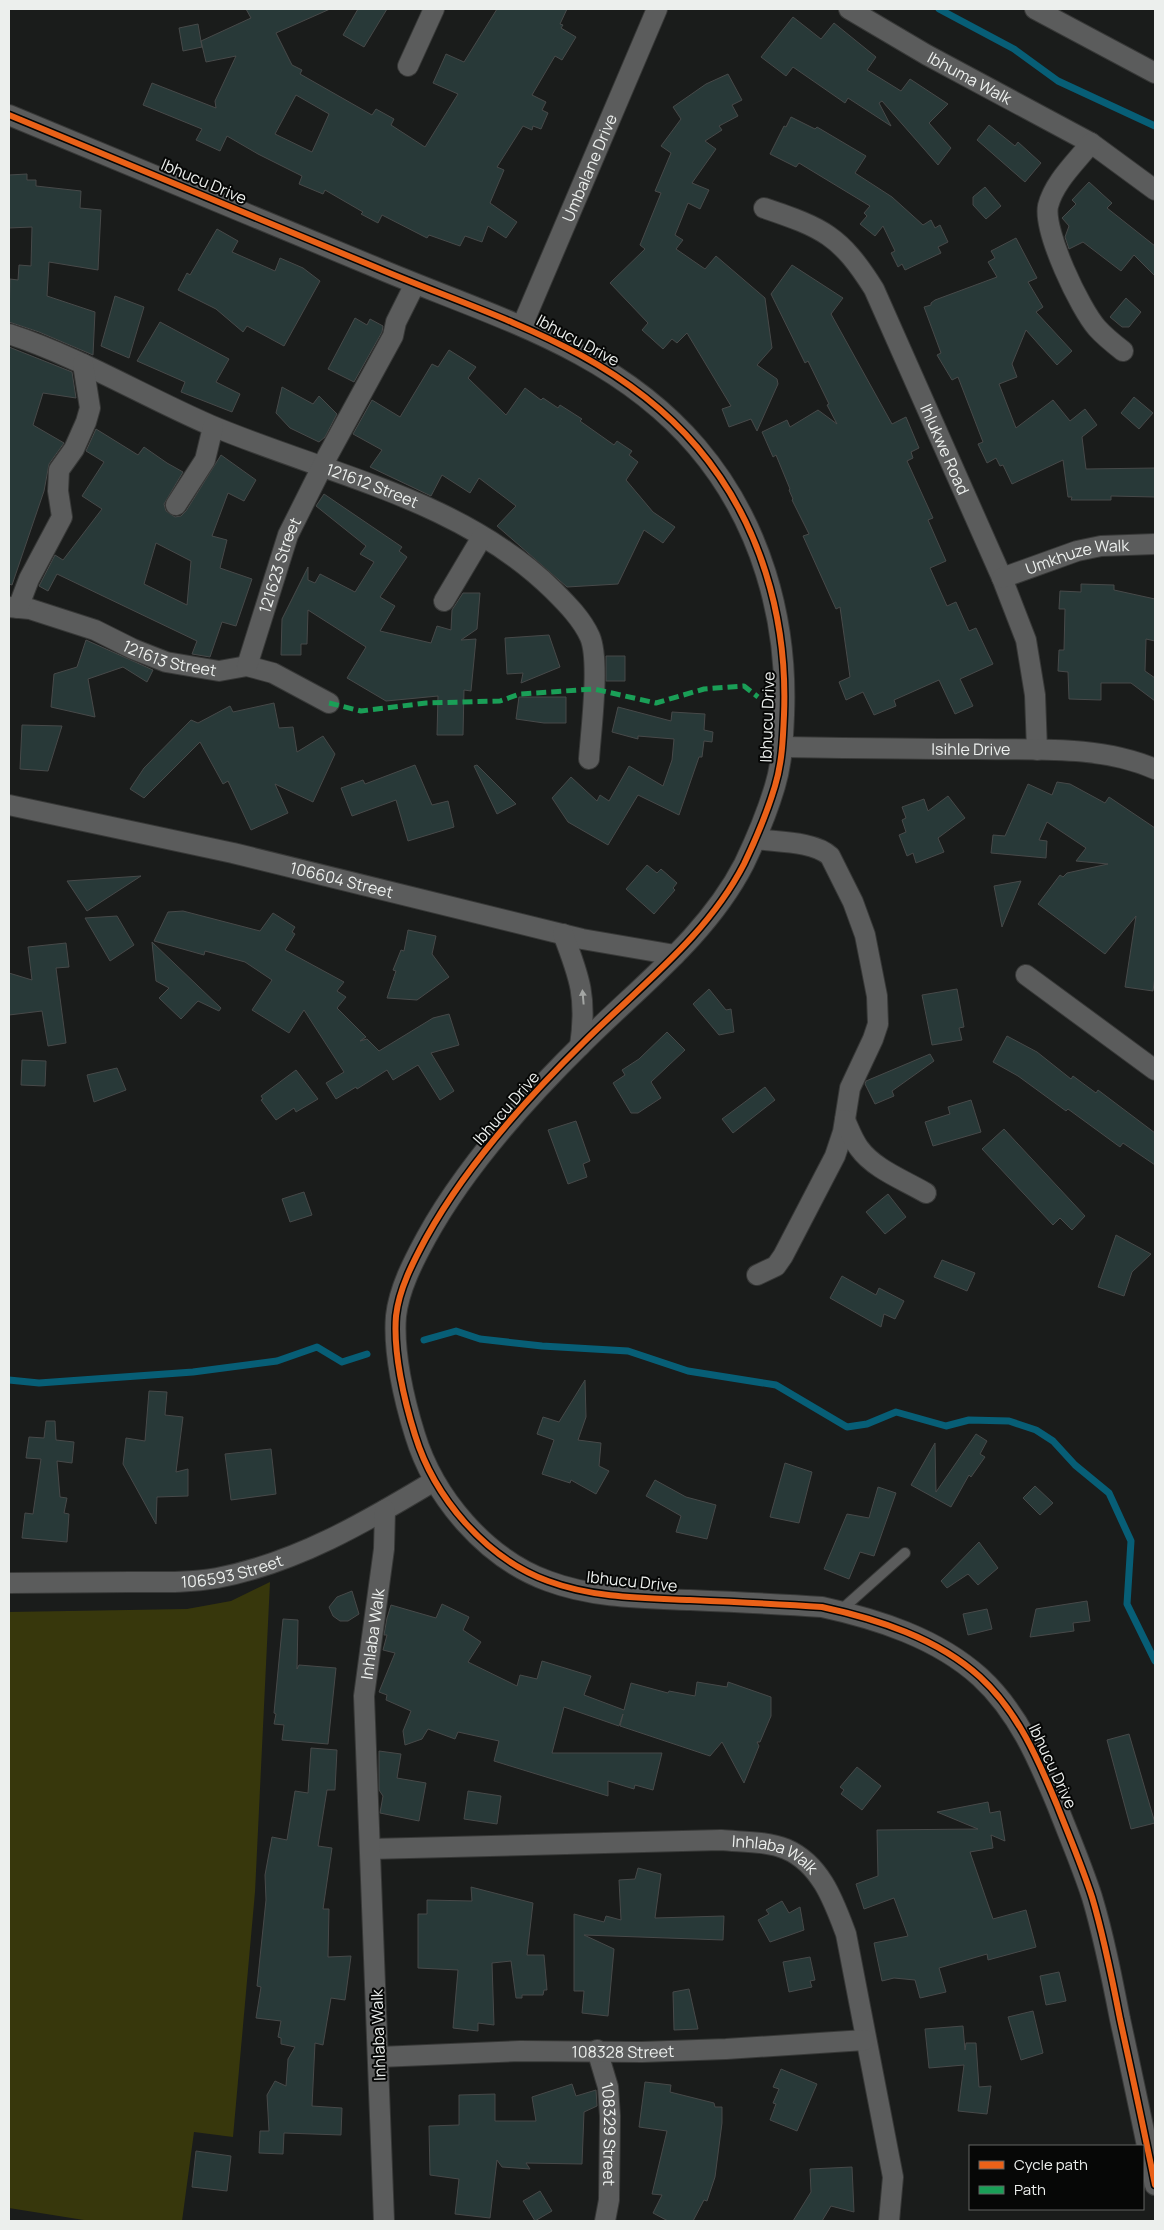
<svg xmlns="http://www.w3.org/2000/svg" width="1164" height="2230" viewBox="0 0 1164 2230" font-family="Manrope,sans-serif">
<rect width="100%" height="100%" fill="#1a1c1b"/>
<!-- green -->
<path fill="#37370c" d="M270,1582L255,1892L233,2137L194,2132L182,2221H90L9,2208V1612L187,1609L231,1601Z"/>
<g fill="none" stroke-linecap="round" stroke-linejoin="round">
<!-- stream -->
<path stroke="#075e76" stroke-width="7" d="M939,9L1014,49L1058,81L1155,126
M424,1340L456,1331L480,1339L542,1346L628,1351L688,1371L776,1385L847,1427L867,1424L896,1412L946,1426L969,1420L1009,1421L1036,1430L1053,1441L1075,1465L1109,1493L1131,1541L1127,1604L1155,1661
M9,1380L39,1383L193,1372L277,1361L317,1347L342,1362L367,1354"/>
</g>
<!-- building -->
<path fill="#283938" stroke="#474949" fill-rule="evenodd" d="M246,9H330L276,33L292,65L302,70L300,74L372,115L376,109L394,119L391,125L425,147L458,94L433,83L446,54L464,62L497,9H567L560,24L563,25L561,28L576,37L562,60L555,56L532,95L546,102L542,110L548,113L541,129L533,126L532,130L523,126L497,167L504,170L490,203L517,222L506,238L488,226L482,242L465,236L460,246L429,235L427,238L382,215L378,223L361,214L363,212L325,190L323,194L299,184L302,176L258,154L227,136L220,151L196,140L202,129L143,105L152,83L216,108L215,101L236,56L206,62L201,41L251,18ZM296,95L329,114L312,152L275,134Z
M358,9H387L364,47L343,35Z
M793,17L821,39L834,23L876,57L867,70L901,91L910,79L948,104L929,123L951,148L938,165L882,101L879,103L891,126L848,98L845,103L793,67L786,76L761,57Z
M198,24L202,47L183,51L179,28Z
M728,74L742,100L732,105L738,116L719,126L722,130L705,141L716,149L692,183L709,190L700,209L688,203L675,235L683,240L676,249L705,269L716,256L765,298L772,348L757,365L777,379L778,384L757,431L751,419L729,427L722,409L731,406L687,333L677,343L672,339L663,349L642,330L648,323L610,283L645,249L640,245L661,193L655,191L671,153L661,146L681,119L673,107L706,84Z
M791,117L815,129L817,127L866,156L855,173L892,197L923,225L931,220L935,228L940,225L948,242L938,247L941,253L905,270L902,264L898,267L891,253L895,251L883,226L875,236L860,224L867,216L864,213L870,206L799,163L796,167L770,154L784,126L786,127Z
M989,125L1015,146L1018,142L1041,163L1025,182L977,140Z
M27,174V180H36V186L81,191L80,208L101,210L98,270L49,262L47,296L95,312L93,355L39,332L9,322L10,279L18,280L19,265L31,266L32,227L9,228V175Z
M1089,182L1112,203L1107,208L1155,246V276L1134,255L1121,271L1083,242L1069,249L1065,237L1069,226L1062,218L1076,204L1072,200Z
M985,187L1001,206L986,219L973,205V197Z
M217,229L238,241L232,252L275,271L280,258L303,268L320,281L284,346L247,326L243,332L216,309L178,290L187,273L190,275Z
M1016,238L1037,278L1028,282L1043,307L1036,312L1072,351L1057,365L1026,330L1012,364L1017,377L999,384L1016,428L1053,400L1070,421L1085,409L1097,425L1082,437L1086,469L1155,468V497L1111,496V500H1071L1072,497H1068L1063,460L1012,484L1003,465L1000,466L996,458L987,463L978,444L983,442L958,377L952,380L937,355L941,353L924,307L931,305V303L935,300L997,277L988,262L995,258L991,251Z
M792,265L843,298L831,314L892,424L906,417L919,448L911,452L913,458L907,461L933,518L928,520L946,561L930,568L947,606L956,602L969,631L976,628L993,664L960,679L973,706L955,714L939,680L894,700L896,706L874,715L863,692L846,700L839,682L850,677L840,607L836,609L803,536L809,534L792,500L793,499L789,490L790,489L776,455L773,457L762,432L787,420L790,427L818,410L837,424L827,405L829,404L808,361L805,363L771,294Z
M115,296L144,307L129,358L101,346Z
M1126,298L1141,312L1129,327H1122L1110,317Z
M355,318L367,325L370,319L383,326L382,332L354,382L328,369Z
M160,322L229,359L216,382L240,394L232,412L181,392L185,382L137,361Z
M9,347L72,372L76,398L43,393L33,425L64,443L49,464L44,491L12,585L9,584Z
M449,350L476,367L468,378L506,415L525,388L541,400L543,398L558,408L560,405L582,419L580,421L614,445L617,441L632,451L629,455L638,462L626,480L653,512L675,527L663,543L644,530L618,584L567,587L497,526L516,506L479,478L470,493L442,475L431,496L370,467L382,450L353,434L372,400L400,417L432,364L438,367Z
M282,387L313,404L319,396L337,414L325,437L319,442L290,428L276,413Z
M1134,397L1153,413L1139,429L1121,413Z
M96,429L138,455L144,447L167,463L183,472L164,504L166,511L175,517L181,516L186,511L221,455L256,480L244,501L228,493L212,536L227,540L220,568L252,579L236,626L222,622L210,657L192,654L197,641L57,574L48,591L39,586L55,555L63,560L102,509L82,496L104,462L86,451ZM156,543L191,561L187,605L144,584Z
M324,494L402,547L399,551L407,557L380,597L395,606L380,631L431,643L437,626L451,630L452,610L463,593H480L477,629L461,640L476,639L471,691L464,690L463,735H437L438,696L386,701L347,678L366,647L308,610L307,644H301V655H281L282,619L308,567V580L315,583L320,574L355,592L374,562L360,554L366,546L316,506Z
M1081,584L1114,585V590L1155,599V641L1146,639L1145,671L1155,678V701L1131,683H1101V700L1069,699L1068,672L1058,671L1059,650H1064L1065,609H1059L1060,591L1081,592Z
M549,635L560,667L521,683L523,673L507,674L505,638Z
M86,640L153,670L147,682L123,667L88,679L95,717L51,707L54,674L77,667Z
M606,656H625V681H606Z
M519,697H566V723H544L516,719Z
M274,703L279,728L293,727L297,752L323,736L335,754L313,802L275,784L288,813L251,830L228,781L223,784L200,742L144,798L130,789L144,768L191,720L198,723L230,706L233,712Z
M618,707L671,721L672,712L705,714L704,730L713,732L712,742L704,741L702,757H699L679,815L638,795L608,845L568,822L552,798L571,777L597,801L600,795L609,801L629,766L663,786L672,760L674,739L638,736V739L612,732Z
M22,725L62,726L48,771L20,769Z
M415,765L432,805L448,801L454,827L408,841L396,800L352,816L341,788L363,780L365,784Z
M477,765L516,804L497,814L474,766Z
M1057,782L1070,784L1105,803L1109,797L1155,828V976L1153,991L1125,987L1136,916L1105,954L1038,904L1060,875L1063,877L1067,873L1108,864L1076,861L1086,848L1047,822L1039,840L1047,841L1046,858L991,853L993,835L1005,836L1028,784L1052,795Z
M948,796L965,818L938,838L944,852L916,863L913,853L907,856L899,835L906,832L902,820L906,818L902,807L924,799L928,811Z
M647,865L657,873L661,869L677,883L673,888L675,890L654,914L626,889Z
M141,876L87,911L67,881Z
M1021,881L1002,927L994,886Z
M183,911L260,931L273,913L295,927L292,932L295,934L285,950L344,982L337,991L346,997L337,1008L366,1037L360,1041L367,1039L379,1051L433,1018L449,1014L459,1045L431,1053L454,1091L440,1100L418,1065L393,1080L387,1070L357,1089L356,1087L336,1099L326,1083L344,1072L304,1010L289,1033L252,1010L272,980L245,962L205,951L204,955L154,941L168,912Z
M117,916L134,945L110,961L85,918Z
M408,930L436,936L432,954L449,977L417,1000L387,998L396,971L393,970L401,950L404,951Z
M152,942L221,1008L219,1011L198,1001L181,1019L159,998L169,988L156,981Z
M66,943L69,967L56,968L66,1043L48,1046L42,1011L9,1015V973L32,980L28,947Z
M709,989L726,1010L731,1009L734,1032L719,1035L693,1004Z
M957,989L964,1027L959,1028L962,1040L932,1045L922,995Z
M667,1032L685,1050L651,1082L661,1098L638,1113H631L613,1083L625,1075L622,1070L639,1059Z
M1007,1036L1037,1052L1071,1079L1073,1076L1096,1093L1098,1090L1155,1133V1165L1123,1143L1120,1147L1068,1109L1066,1111L1018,1076L993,1062Z
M930,1054L934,1061L892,1091L894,1096L875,1104L865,1084L866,1081Z
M22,1060L46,1061L45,1086L21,1085Z
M117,1068L126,1090L94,1102L87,1075Z
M296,1070L318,1099L296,1112L294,1108L276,1120L261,1100L263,1099L261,1096Z
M765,1087L775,1100L733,1133L722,1119Z
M971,1100L981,1132L933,1146L925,1122L950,1114L948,1107Z
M576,1121L590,1161L583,1164L587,1177L568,1184L548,1130Z
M1004,1129L1085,1216L1072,1230L1060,1218L1053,1225L982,1149Z
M304,1192L312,1215L290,1222L282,1199Z
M888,1194L906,1217L885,1234L866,1212Z
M1116,1235L1151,1254L1132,1272L1124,1296L1098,1287Z
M942,1260L975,1273L967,1291L934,1277Z
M842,1276L876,1295L879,1288L904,1301L895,1319L884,1314L881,1327L830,1298Z
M585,1380L586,1417L578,1440L601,1443L599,1466L609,1471L596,1494L571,1480L570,1483L542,1474L554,1440L537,1434L543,1417L559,1422Z
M149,1391L167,1392L165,1415L183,1417L176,1472L188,1469V1496L157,1497L156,1524L123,1464L126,1438L145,1441Z
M46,1421H55L56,1440L74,1442L72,1463L57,1461L60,1497L67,1498L64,1513L69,1514L67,1542L22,1538L25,1513L33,1514L41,1459L26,1458L29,1437L44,1438Z
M976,1434L987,1441L980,1454L985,1457L971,1477L969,1475L951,1507L911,1485L935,1443L936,1492Z
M271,1449L276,1494L231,1500L225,1454Z
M785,1463L812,1472L799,1523L770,1517Z
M655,1480L686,1497L716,1505L707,1539L676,1532L681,1516L646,1496Z
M1035,1486L1053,1503L1040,1515L1023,1498Z
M878,1487L896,1493L874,1556L860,1552L849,1579L824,1569L847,1514L869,1518Z
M979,1542L998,1568L978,1585L968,1574L947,1588L941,1581Z
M352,1591L359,1614L348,1621H340L333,1616L329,1607L337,1597Z
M1087,1601L1090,1621L1073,1623L1074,1631L1030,1637L1036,1609Z
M442,1604L469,1617L463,1630L481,1642L468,1662L517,1686L520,1675L537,1679L542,1661L591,1676L584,1695L624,1710L631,1683L668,1693L669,1691L695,1696L697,1682L727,1687L728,1682L771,1697V1716L760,1742H757L759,1746L744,1783L722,1742L710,1756L620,1726L623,1714L619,1726L564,1707L552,1753H662L653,1790L635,1785L634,1789L608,1781V1796L494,1761L499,1741L458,1732L455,1739L428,1729L422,1739L405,1745L403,1731L411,1711L386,1700L387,1695L379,1692L395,1653L383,1650L387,1635H384L387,1618L391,1605L436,1618Z
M987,1609L992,1629L968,1635L963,1614Z
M283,1619L298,1620L297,1669L299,1665L336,1668L328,1744L282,1740L284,1725L274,1724L276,1714L274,1713Z
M1129,1734L1155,1823L1131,1829L1107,1740Z
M311,1748L337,1750L335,1790H327L318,1846L332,1848L323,1909H329L328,1957L351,1956L345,2000L331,1998L323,2045L315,2043L312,2106L342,2108L341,2135L284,2133L283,2154L259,2153L260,2131H269L267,2095L275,2081L286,2086L288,2059L295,2047L281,2044V2038L278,2037L281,2021L256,2018L261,1987L257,1986L266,1900L265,1875L272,1837L287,1840L295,1791L308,1793Z
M379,1751L401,1754L397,1778L426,1783L419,1821L380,1813L383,1796L379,1790Z
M857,1767L881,1786L862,1810L841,1794L844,1790L840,1787Z
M468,1791L501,1796L497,1824L464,1819Z
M988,1802L990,1813L1000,1811L1005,1841L991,1835L993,1848L970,1852L993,1919L1026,1910L1036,1947L988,1960L987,1954L939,1968L946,1992L920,1998L915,1980L894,1978L882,1981L874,1943L908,1936L894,1898L864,1909L856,1884L878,1876L877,1830L978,1829L937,1812Z
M638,1868L661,1874L655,1918L724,1916L723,1940L584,1935L614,1949L608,2016L582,2013L584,1991H574V1914L604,1922L606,1916L621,1920L619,1880L635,1879Z
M471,1887L533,1903L527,1955H544L547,1990H544L543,1995H522V1998H516L511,1961L492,1963L494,2025L478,2023V2031L453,2028L458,1970L418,1968V1914H427V1900L472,1901Z
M782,1901L789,1913L800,1907L804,1930L770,1942L758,1920L769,1914L766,1910Z
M810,1957L815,1980L810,1981L812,1987L789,1992L783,1962Z
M1059,1972L1066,2001L1046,2005L1040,1976Z
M689,1989L698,2029L674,2030L673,1992Z
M1033,2011L1043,2053L1021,2060L1008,2017Z
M963,2026L965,2050L966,2043H976L979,2087L991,2086L987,2114L958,2111L964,2065L929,2068L925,2029Z
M781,2069L817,2084L797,2131L770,2120L776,2104L773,2103L779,2089L773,2087Z
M645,2082L671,2085L670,2092L714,2103L715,2107H722V2123L715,2177L707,2201L704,2200L693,2221H668L653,2213L662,2195L652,2194L667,2131L639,2127Z
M572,2084L576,2096L596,2090L597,2106L584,2112L582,2164L526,2163L530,2169L502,2167L497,2160L490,2218L455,2214L459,2179L430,2175L429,2126L459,2125V2095L495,2094V2121H536L532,2097Z
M196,2151L231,2156L227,2191L192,2187Z
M852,2167L854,2212L831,2206L822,2221H793L811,2192L810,2169Z
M540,2191L552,2211L535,2221L523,2201Z"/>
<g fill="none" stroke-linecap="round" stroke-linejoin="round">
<!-- lane casing -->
<g stroke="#373837" stroke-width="12">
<path id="lane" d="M840,1611L905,1553"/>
</g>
<!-- street casing -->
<g stroke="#373837" stroke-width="22">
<g id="street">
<path id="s1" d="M849,9L927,55L1091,143L1155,190"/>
<path d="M1035,9L1155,73"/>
<path d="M408,66L434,9"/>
<path d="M9,115C131,165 253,216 375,267C490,316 613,348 697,447C760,521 788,618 784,715C783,739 782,763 775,786C767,813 756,839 744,864C707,936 640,986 584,1042C526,1099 465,1167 426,1238C413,1262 399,1289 396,1316C393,1352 404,1400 415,1435C434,1497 485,1558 548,1581C593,1598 643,1598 690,1600C734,1602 778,1604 822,1607C877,1619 937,1638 980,1677C1018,1712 1038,1759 1057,1805C1069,1836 1082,1866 1092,1897C1104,1937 1112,1978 1120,2019C1132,2074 1144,2130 1155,2185"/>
<path d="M1091,143C1076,162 1054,182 1048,206C1043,231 1080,309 1097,328C1105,337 1114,344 1123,351"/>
<path id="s2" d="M764,208C823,228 840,235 874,289L1002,578L1026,640L1035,695L1037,750"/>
<path id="s3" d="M522,326L657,9"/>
<path id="s4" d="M9,334C79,357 143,396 210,425C326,474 461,499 553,590C567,604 582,619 590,637C600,661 591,730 589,759"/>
<path d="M176,505L205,460L213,427"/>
<path id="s5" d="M1002,578L1077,551L1101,546L1155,544"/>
<path d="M444,601L482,537"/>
<path id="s6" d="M9,607L30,609L95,630L133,649L166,662L219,671L247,666L273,673L329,703"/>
<path d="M18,608L29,579L62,517L58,491L59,470L74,449L86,422L90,408L83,364"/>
<path id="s7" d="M247,666L288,535L328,455L393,336L396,322L415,284"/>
<path id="s8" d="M783,747C847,748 911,749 976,749C1035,750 1100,745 1155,769"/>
<path id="s9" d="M9,805L233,853L582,939L675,955"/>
<path d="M756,839C776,842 814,841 830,856L853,902L865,935L877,996L878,1024L873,1039L850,1088L843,1132L835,1156L783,1256L776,1266L757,1275"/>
<path d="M563,934C580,978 587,998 580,1046"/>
<path d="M1026,975L1155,1070"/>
<path d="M845,1120C849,1129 853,1140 859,1148C874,1169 904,1180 926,1193"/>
<path id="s10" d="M9,1583C49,1583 90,1582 130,1582C159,1582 189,1583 217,1578C296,1563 366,1522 434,1481"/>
<path id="s11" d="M370,1849L721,1840C741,1842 767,1841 786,1849C821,1864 834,1902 846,1934L893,2177L889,2221"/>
<path id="s12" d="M597,2050L608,2087L610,2116L609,2200L605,2221"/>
<path id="s13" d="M379,2057L520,2051L642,2052L726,2049L865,2040"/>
<path id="s14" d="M384,2221L364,1696L384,1549L385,1510"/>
</g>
</g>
<!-- lane -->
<use href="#lane" stroke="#5b5c5c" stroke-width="10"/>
<!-- street -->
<use href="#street" stroke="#5b5c5c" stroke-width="20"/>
<!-- quiet -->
<path stroke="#1a9f57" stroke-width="5" stroke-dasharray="10 5" stroke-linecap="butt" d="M329,703L361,711L426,703L500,701L520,694L594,689L656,703L704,689L744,686L758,697"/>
<!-- cycleway casing -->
<g stroke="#060706" stroke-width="9">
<path id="cycleway" d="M9,115C131,165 253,216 375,267C490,316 613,348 697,447C760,521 788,618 784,715C783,739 782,763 775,786C767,813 756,839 744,864C707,936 640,986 584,1042C526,1099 465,1167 426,1238C413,1262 399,1289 396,1316C393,1352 404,1400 415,1435C434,1497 485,1558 548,1581C593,1598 643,1598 690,1600C734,1602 778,1604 822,1607C877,1619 937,1638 980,1677C1018,1712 1038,1759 1057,1805C1069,1836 1082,1866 1092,1897C1104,1937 1112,1978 1120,2019C1132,2074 1144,2130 1155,2185"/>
</g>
<!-- cycleway -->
<use href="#cycleway" stroke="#ea6118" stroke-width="6"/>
</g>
<!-- one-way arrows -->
<defs><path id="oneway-solid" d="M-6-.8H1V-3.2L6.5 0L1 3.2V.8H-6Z" transform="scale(1.25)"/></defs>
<use fill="#a4a6a4" href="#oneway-solid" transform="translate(583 997) rotate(-95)"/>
<g text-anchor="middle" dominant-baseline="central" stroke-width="4" stroke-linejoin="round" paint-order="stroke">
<!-- street labels -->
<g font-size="16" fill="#ecefed" stroke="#060706">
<text stroke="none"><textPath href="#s1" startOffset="139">Ibhuma Walk</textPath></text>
<text stroke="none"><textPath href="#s3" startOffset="172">Umbalane Drive</textPath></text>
<text transform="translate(204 181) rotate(23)">Ibhucu Drive</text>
<text transform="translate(578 340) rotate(28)">Ibhucu Drive</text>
<text stroke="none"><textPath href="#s2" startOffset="316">Ihlukwe Road</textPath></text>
<text stroke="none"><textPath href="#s4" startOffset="394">121612 Street</textPath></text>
<text stroke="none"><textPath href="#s5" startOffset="79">Umkhuze Walk</textPath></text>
<text stroke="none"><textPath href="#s7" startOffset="106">121623 Street</textPath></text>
<text stroke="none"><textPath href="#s6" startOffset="170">121613 Street</textPath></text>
<text transform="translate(767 717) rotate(-88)">Ibhucu Drive</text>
<text stroke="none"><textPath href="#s8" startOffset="188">Isihle Drive</textPath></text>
<text stroke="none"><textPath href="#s9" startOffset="341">106604 Street</textPath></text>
<text transform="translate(506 1108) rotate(-49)">Ibhucu Drive</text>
<text stroke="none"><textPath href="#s10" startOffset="224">106593 Street</textPath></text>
<text transform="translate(632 1581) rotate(6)">Ibhucu Drive</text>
<text stroke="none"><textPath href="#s14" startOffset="588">Inhlaba Walk</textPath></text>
<text transform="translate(1053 1766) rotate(65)">Ibhucu Drive</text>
<text stroke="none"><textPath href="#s11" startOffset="408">Inhlaba Walk</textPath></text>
<text transform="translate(378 2035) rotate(-92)">Inhlaba Walk</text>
<text stroke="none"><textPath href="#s13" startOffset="244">108328 Street</textPath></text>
<text stroke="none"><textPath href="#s12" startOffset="86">108329 Street</textPath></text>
</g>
</g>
<!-- border -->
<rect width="1164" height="2230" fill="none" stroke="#ecefed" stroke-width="20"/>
<!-- legend -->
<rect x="969" y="2145" width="175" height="65" fill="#060706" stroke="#626462"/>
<rect x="979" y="2161" width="25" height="8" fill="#ea6118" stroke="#626462"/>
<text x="1014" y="2170" font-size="15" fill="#ecefed">Cycle path</text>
<rect x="979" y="2186" width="25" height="8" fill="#1a9f57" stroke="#626462"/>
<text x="1014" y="2195" font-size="15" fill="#ecefed">Path</text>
</svg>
